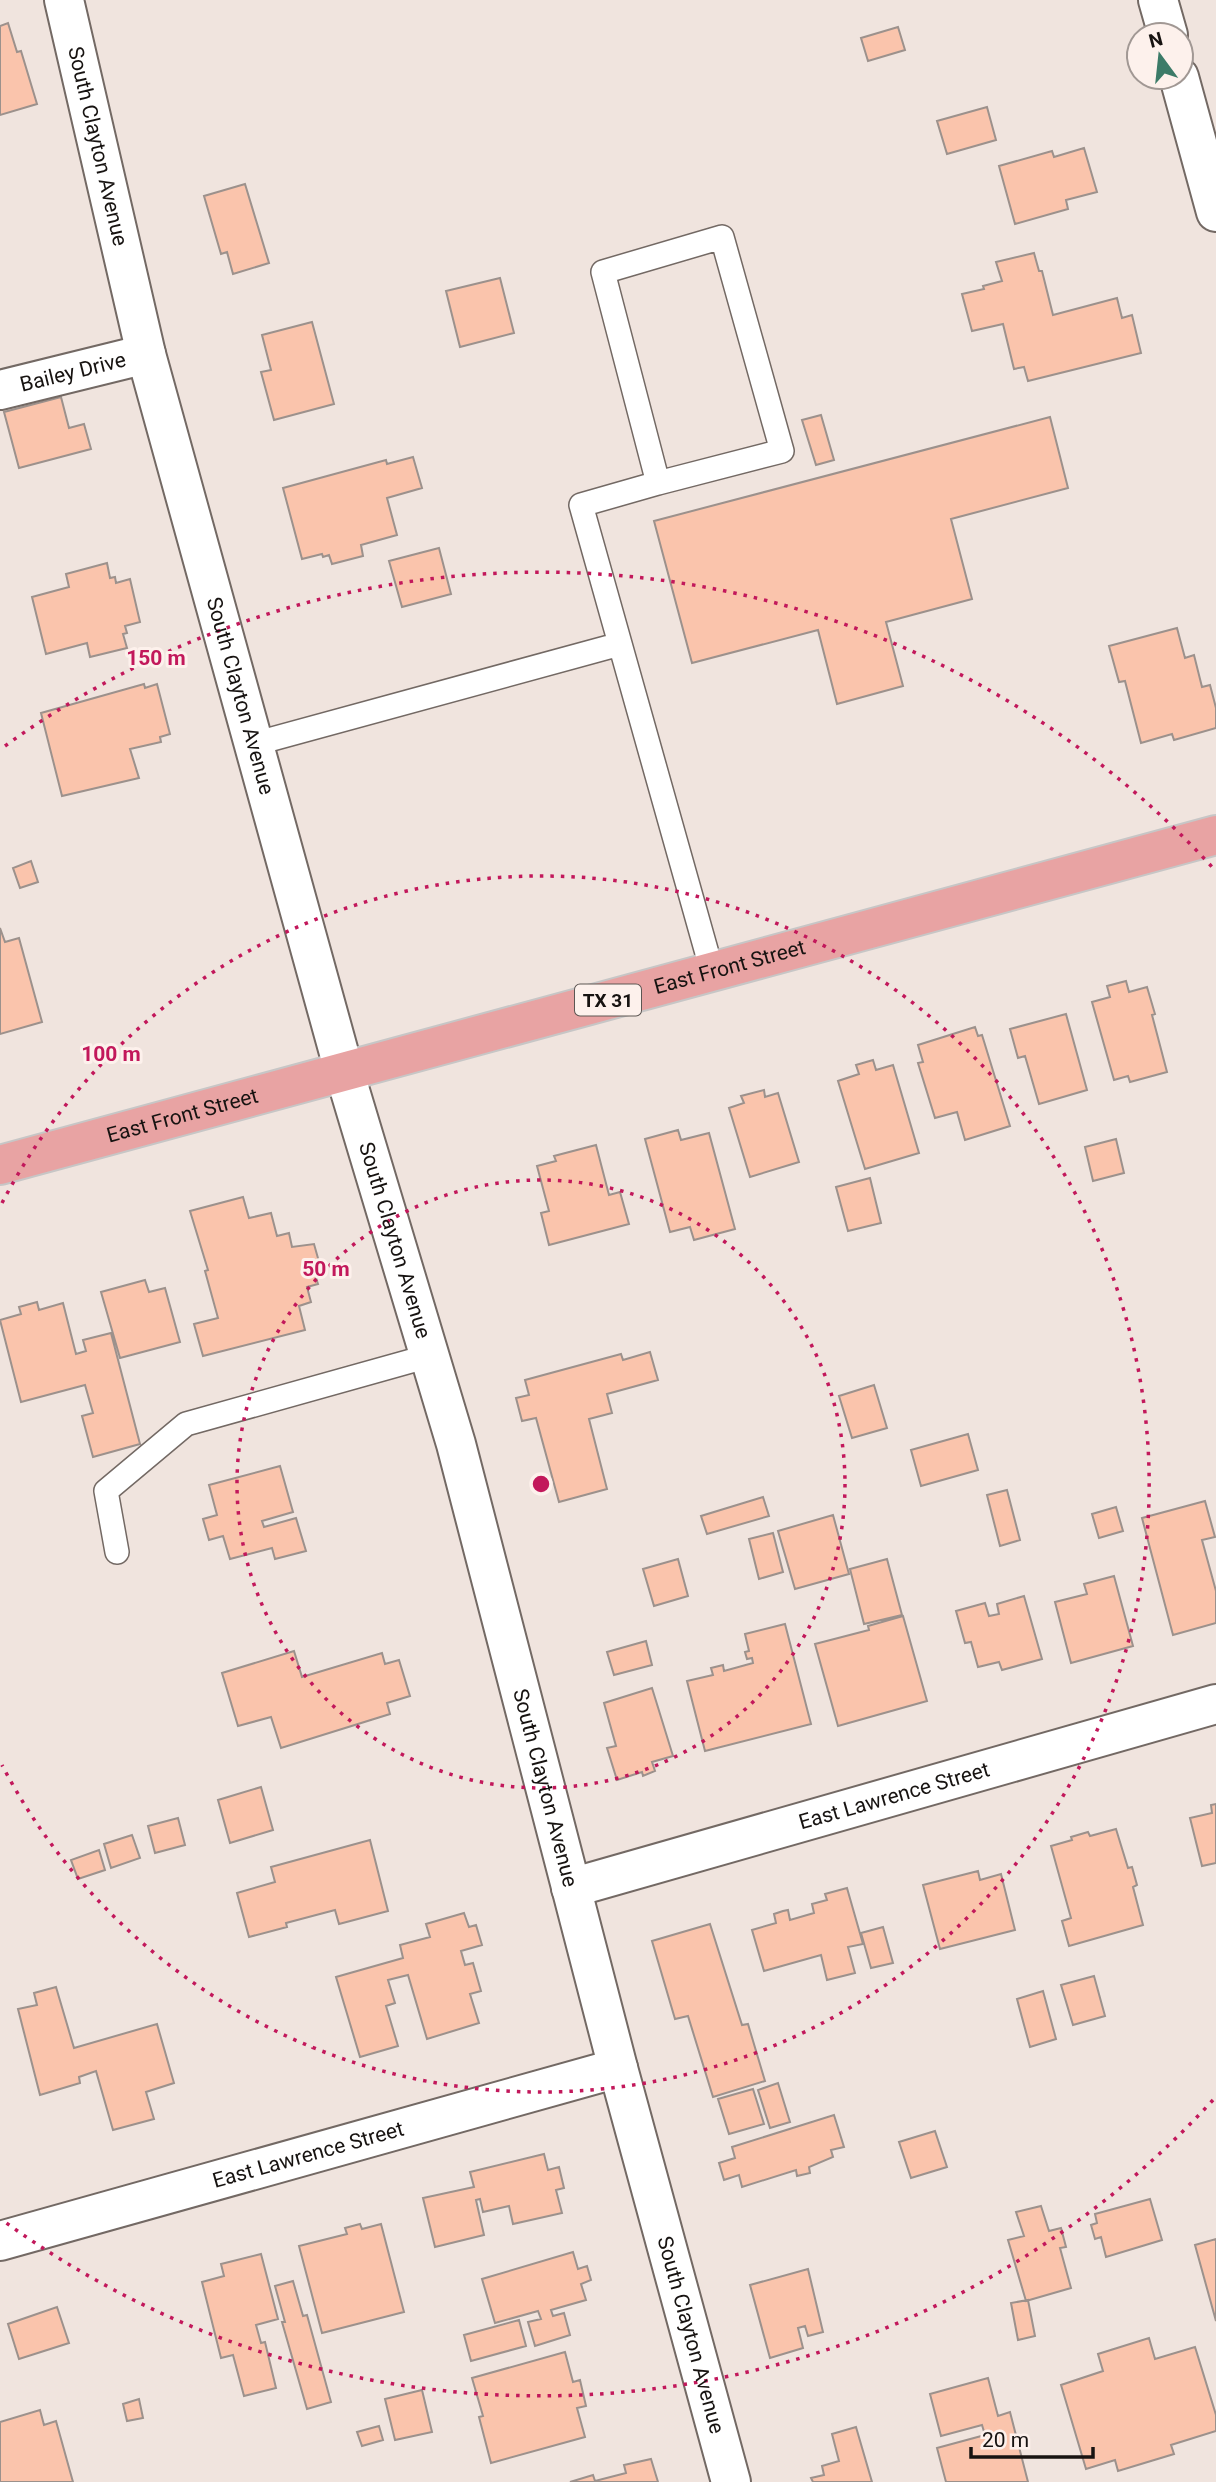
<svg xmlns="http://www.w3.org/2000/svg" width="1216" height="2482" viewBox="0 0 1216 2482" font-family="Roboto,sans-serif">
<rect width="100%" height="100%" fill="#f0e4de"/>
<!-- building -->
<path fill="#fac4ac" stroke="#9c918c" stroke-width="2" d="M8,23L17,52L21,51L37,104L0,115V26Z
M898,27L905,50L868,61L861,38Z
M987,107L996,140L947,154L937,121Z
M1084,148L1097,192L1066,200L1068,209L1015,224L999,166L1052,151L1054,157Z
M245,184L269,263L233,274L227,252L221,254L204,196Z
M1034,253L1039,271H1042L1053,315L1117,298L1122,318L1132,315L1141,353L1028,381L1024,367L1014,369L1003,324L972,331L962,294L984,289L983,286L1002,281L996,262Z
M500,278L514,333L460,347L446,291Z
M312,322L334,404L274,420L261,372L271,370L262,335Z
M61,397L69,428L84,424L91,449L19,468L4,412Z
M821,415L834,460L816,465L802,420Z
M1050,417L1068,488L951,519L972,599L886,622L903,686L837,704L818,630L692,663L654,521Z
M413,457L422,488L387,498L397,535L361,545L363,556L332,564L329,555L323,557L322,554L302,559L283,488L386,460L387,464Z
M439,548L451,594L402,607L389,561Z
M107,563L110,578L115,577L116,583L130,579L140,622L125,626L127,633L123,634L127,648L90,657L87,643L46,654L32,597L69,587L66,574Z
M1177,628L1185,658L1194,655L1202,687L1210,685L1216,708V728L1174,740L1172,734L1141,743L1125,681L1119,682L1109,646Z
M144,684L145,688L157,684L170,734L160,737L161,742L130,749L139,778L62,796L41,713Z
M31,861L38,882L20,888L13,868Z
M0,928L5,942L19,938L42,1022L0,1034Z
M1126,981L1129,992L1147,987L1155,1014L1152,1015L1167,1072L1130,1082L1128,1076L1114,1080L1092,1002L1110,997L1107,986Z
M1066,1014L1087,1090L1039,1104L1025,1056L1018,1058L1010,1029Z
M975,1027L978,1036L982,1035L1010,1126L965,1140L957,1112L935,1118L918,1063L923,1062L918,1045Z
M873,1060L876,1070L893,1065L919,1153L865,1169L838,1081L859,1074L856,1065Z
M764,1090L765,1097L778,1093L799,1162L750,1177L729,1108L744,1103L741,1096Z
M678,1130L681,1140L709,1133L735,1229L694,1240L690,1227L670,1232L645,1139Z
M1116,1139L1124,1173L1093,1181L1085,1147Z
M596,1145L609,1195L620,1192L629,1224L549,1245L541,1213L549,1211L537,1166L556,1161L554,1156Z
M870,1178L881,1223L848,1231L836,1187Z
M243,1197L249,1218L271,1213L277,1236L289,1233L292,1247L314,1244L323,1276L316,1278L318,1284L307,1287L311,1302L299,1306L305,1330L203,1356L194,1324L218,1318L205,1271L208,1270L190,1211Z
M145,1280L149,1292L165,1288L180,1342L120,1358L101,1292Z
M37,1302L39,1310L63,1303L76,1354L86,1351L83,1340L111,1333L140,1444L93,1457L82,1416L93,1413L85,1385L21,1402L0,1320L21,1314L19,1307Z
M650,1352L658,1380L607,1394L612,1413L589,1419L607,1489L559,1502L536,1418L522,1421L516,1398L529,1395L525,1380L621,1354L623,1360Z
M874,1385L887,1428L852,1438L839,1396Z
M968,1434L978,1470L921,1486L911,1450Z
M280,1466L293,1512L262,1521L264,1527L296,1518L306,1551L275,1559L272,1548L230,1559L223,1536L209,1540L203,1519L217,1515L209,1485Z
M1007,1490L1020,1540L1000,1546L987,1495Z
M763,1497L769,1516L707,1534L701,1516Z
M1205,1501L1215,1537L1202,1540L1216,1591V1623L1173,1635L1142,1518Z
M1116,1507L1123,1531L1099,1538L1092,1514Z
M833,1515L849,1574L795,1589L778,1531Z
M773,1533L783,1572L759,1579L749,1539Z
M678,1559L688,1596L654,1606L643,1569Z
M887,1559L902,1615L864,1624L850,1569Z
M1114,1576L1133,1646L1071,1663L1055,1602L1087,1594L1084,1584Z
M1024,1596L1042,1659L1002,1670L999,1662L978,1667L971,1642L965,1643L956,1611L985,1603L989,1616L999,1614L997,1604Z
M903,1616L927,1701L838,1726L815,1644L869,1630L868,1626Z
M785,1624L811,1724L705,1751L687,1681L713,1675L711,1668L723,1665L724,1671L753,1663L752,1658L747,1659L745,1652L749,1651L745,1634Z
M646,1641L652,1665L614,1675L607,1652Z
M294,1651L302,1677L382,1653L385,1664L399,1660L410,1696L387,1703L390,1714L281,1748L271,1717L238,1726L222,1673Z
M652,1688L673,1756L652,1762L655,1771L643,1776L642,1772L617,1780L607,1748L616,1746L604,1703Z
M261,1787L273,1830L230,1843L218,1800Z
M1216,1804V1863L1202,1866L1190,1818L1212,1813L1211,1805Z
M178,1818L185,1845L155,1853L148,1826Z
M1116,1829L1128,1868L1132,1867L1137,1885L1133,1887L1143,1925L1069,1946L1062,1921L1071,1918L1051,1846L1072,1840L1071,1837L1088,1832L1090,1836Z
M132,1835L140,1858L111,1868L104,1844Z
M370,1840L388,1911L339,1924L335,1910L286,1923L287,1927L249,1937L237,1893L275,1882L271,1867Z
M99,1850L105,1870L78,1879L71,1860Z
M978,1871L980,1880L1001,1874L1015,1930L940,1949L923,1885Z
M847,1888L863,1944L848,1947L855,1973L827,1980L821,1955L764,1971L752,1930L776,1923L774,1914L783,1911L788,1910L790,1920L814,1913L812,1904L827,1900L825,1894Z
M464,1913L469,1927L476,1925L482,1945L461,1951L465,1965L473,1963L481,1991L470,1994L479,2023L427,2039L408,1975L388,1980L395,2003L386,2006L398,2046L360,2057L336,1977L403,1958L400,1945L430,1937L426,1924Z
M710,1924L742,2025L748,2024L765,2081L713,2097L688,2016L675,2019L652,1941Z
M883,1927L893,1963L871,1968L861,1933Z
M1094,1976L1105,2016L1073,2025L1061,1985Z
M56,1987L74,2048L157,2024L174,2083L146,2092L154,2119L113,2130L96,2071L79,2077L80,2083L40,2095L18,2009L37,2005L34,1993Z
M1043,1991L1056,2039L1030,2047L1017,1999Z
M778,2083L790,2122L770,2128L758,2090Z
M753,2089L764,2124L729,2134L718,2099Z
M834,2115L844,2147L831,2150L833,2157L809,2167L810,2173L797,2176L796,2170L742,2187L739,2175L724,2180L719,2163L735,2158L732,2147Z
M935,2131L947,2167L911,2178L899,2142Z
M544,2154L548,2170L559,2167L564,2188L556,2190L562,2213L513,2224L509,2206L483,2212L480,2199L476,2200L484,2235L435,2247L423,2198L474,2187L470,2172Z
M1150,2199L1162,2240L1106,2257L1101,2237L1095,2239L1091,2225L1097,2223L1095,2214Z
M1041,2206L1049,2231L1061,2228L1066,2247L1060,2248L1071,2288L1026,2301L1008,2240L1024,2236L1016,2212Z
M360,2224L362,2229L381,2224L404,2312L322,2333L299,2246L347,2234L345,2228Z
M1216,2239V2321L1195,2245Z
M573,2252L578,2269L587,2266L591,2280L581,2284L586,2300L551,2310L553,2316L564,2313L570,2335L535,2346L528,2322L541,2319L538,2311L495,2323L482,2279Z
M261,2254L278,2319L256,2325L261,2343L265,2342L276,2388L244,2396L233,2355L221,2358L202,2282L224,2276L221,2264Z
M808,2269L823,2332L808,2336L805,2326L798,2328L803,2348L770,2358L750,2285Z
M293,2281L303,2316L307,2315L331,2402L307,2409L282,2322H285L275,2286Z
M1028,2300L1035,2336L1018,2340L1011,2303Z
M57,2307L69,2343L19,2359L8,2324Z
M519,2320L526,2346L471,2361L464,2335Z
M1149,2338L1155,2359L1195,2347L1216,2415V2431L1171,2445L1174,2454L1118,2471L1115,2460L1086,2469L1061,2385L1103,2371L1098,2354Z
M565,2352L573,2382L580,2380L586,2406L577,2408L585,2437L491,2463L479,2417L483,2416L472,2378Z
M988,2378L998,2416L1010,2412L1028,2482H946L937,2448L985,2435L982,2425L941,2436L930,2394Z
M422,2390L432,2432L395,2440L385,2399Z
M139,2399L143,2418L127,2421L123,2404Z
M40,2410L44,2425L56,2421L73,2482H0V2422Z
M379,2426L383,2440L362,2446L357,2432Z
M856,2427L872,2482H813L811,2478L824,2475L822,2466L839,2461L832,2434Z
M651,2459L658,2482H570L593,2475L595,2481L626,2473L624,2465Z"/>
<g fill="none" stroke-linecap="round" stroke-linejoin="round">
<!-- lane casing -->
<g stroke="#736964" stroke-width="26">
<path id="lane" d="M658,483L782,451L722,237L603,272L658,483L581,505L712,971
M254,744L620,644
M117,1552L106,1491L186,1424L429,1356"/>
</g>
<!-- street casing -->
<g stroke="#736964" stroke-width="42">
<g id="street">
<path id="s1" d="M64,0L146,354L344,1071L456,1444L618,2068L731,2482"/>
<path d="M1158,0L1168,35"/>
<path d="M1179,77L1216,212"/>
<path id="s2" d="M0,390L146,354"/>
<path id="s3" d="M571,1888L1216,1704"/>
<path id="s4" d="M0,2241L618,2068"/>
</g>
</g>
<!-- primary casing -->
<g stroke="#c7c6c6" stroke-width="42">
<g id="primary">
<path id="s5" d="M0,1165L1216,835"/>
</g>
</g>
<!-- lane -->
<use href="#lane" stroke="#fff" stroke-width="23"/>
<!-- street -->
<use href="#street" stroke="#fff" stroke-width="38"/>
<!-- primary -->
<use href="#primary" stroke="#e8a3a3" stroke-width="38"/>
</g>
<!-- distance rings -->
<g fill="none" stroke="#c2185b" stroke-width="3.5" stroke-dasharray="3.5 7">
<circle cx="541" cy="1484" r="304"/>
<path d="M2 1203A608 608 0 1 1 2 1765"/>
<path d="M1213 2100A912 912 0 0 1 5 2222M5 746A912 912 0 0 1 1213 868"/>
</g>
<g text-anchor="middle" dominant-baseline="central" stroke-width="6" stroke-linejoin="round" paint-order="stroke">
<!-- shield labels -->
<rect fill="#fdf1ec" stroke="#5c5653" stroke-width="2" x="575" y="984.5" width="66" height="31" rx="5"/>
<g font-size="19" font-weight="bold" fill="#171311">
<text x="608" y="1000">TX 31</text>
</g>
<!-- street labels -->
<g font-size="21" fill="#171311" stroke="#fdf1ec">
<text stroke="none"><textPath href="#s1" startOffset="150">South Clayton Avenue</textPath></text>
<text stroke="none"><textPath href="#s2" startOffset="75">Bailey Drive</textPath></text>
<text stroke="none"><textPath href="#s1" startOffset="718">South Clayton Avenue</textPath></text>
<text stroke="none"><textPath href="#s5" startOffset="756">East Front Street</textPath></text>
<text stroke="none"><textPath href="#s5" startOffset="189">East Front Street</textPath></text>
<text stroke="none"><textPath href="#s1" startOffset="1284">South Clayton Avenue</textPath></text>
<text stroke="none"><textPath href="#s1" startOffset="1852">South Clayton Avenue</textPath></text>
<text stroke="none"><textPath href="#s3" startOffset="336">East Lawrence Street</textPath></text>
<text stroke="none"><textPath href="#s4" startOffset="320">East Lawrence Street</textPath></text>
<text stroke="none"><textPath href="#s1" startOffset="2418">South Clayton Avenue</textPath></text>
</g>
</g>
<circle cx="541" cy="1484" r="10" fill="#c2185b" stroke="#fdf1ec" stroke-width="3.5"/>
<g font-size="21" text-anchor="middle" font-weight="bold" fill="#c2185b" stroke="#fdf1ec" stroke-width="6" stroke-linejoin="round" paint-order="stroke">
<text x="156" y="665">150 m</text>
<text x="111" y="1061">100 m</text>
<text x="326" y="1276">50 m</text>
</g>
<!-- north arrow -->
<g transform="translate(1160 56) rotate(345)"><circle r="33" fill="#fdf1ec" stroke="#a19894" stroke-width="2"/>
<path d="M0-5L12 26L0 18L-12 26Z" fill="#3c7b68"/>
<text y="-10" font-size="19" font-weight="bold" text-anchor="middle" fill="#171311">N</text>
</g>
<!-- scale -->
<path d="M971 2447v10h122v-10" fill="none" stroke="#171311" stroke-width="3.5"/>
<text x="982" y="2447" font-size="21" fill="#171311" stroke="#fdf1ec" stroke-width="5" paint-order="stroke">20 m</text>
</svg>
